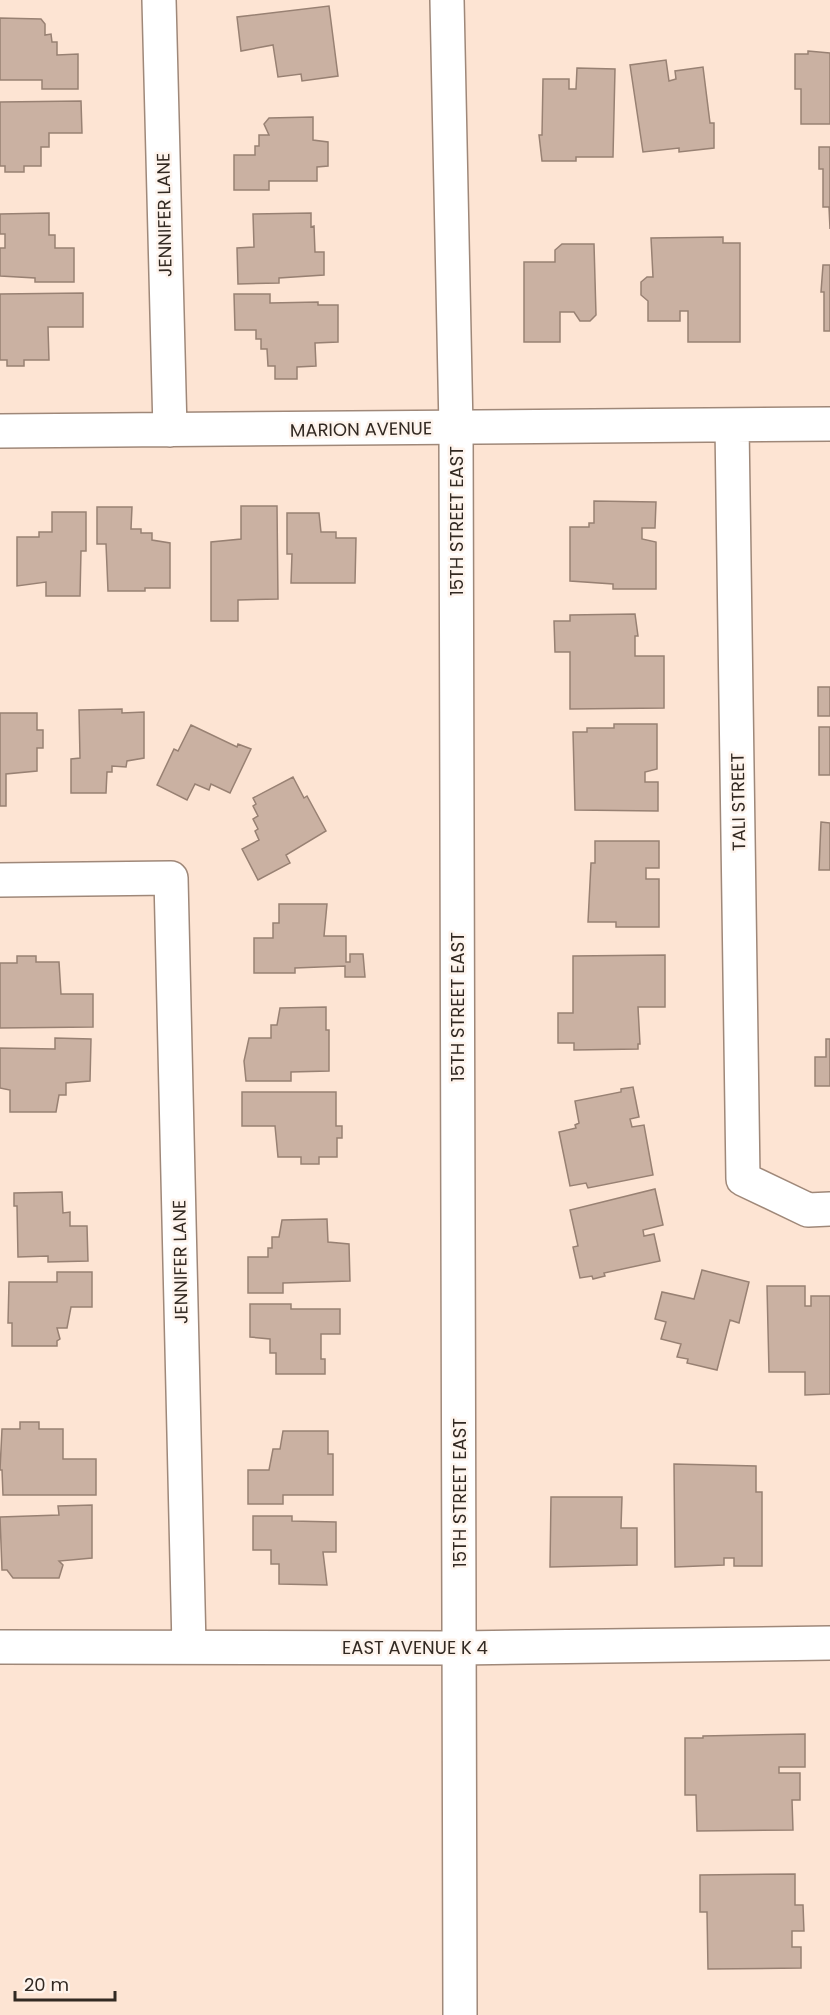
<svg xmlns="http://www.w3.org/2000/svg" width="830" height="2015" viewBox="0 0 830 2015" font-family="Poppins,sans-serif">
<rect width="100%" height="100%" fill="#fde4d3"/>
<!-- building -->
<path fill="#cab1a2" stroke="#988173" stroke-width="1.5" d="M329,6L338,76L302,81L301,74L278,77L273,45L241,51L237,17Z
M0,18L41,19L45,24V35L51,34L52,42H57V55L78,54V89H42V80H0Z
M808,51L830,53V124H801V89H795V54H808Z
M666,60L669,81L676,79L675,71L703,67L710,123H714V148L679,152V148L643,152L630,65Z
M577,68L615,69L613,157H576V161H542L539,135H542L543,79H569V89H576Z
M81,101L82,133H49V147H41V166H24V172H5V166H0V102Z
M313,117V140L328,142V166L317,167V181H269V190H234V155H255V146H259V135H269L264,124L269,118Z
M819,147H830V229L829,207H823V169H819Z
M49,213V235H55V248H74V282H35V278L0,276V248H5V234H0V214Z
M311,213V227L314,226L315,252H324V275L279,278V283L238,284L237,248L254,247L253,214Z
M723,237V243H740V342H688V311H680V321H648V301L641,295V282L647,277H653L651,238Z
M562,244H594L596,315L590,321H580L574,312H560V342H524V262H555V250Z
M823,265H830V331H824V292H821Z
M83,293V327H48L49,360H24V366H7V360H0V294Z
M234,294H270V303L318,302V305H338V342L315,343L316,366L297,367V379H275V366H268L267,349H261V339H256V330H235Z
M594,501L656,502L655,528H642V539L656,542V589H613V584L570,581V527H589V523H594Z
M241,506H277L278,599L238,600V621H211V542L241,539Z
M97,507H132L131,529H141V533H152V540L170,543V588H145V591H108L106,544H97Z
M52,512H86V551H81L80,596H46V582L17,586V537H39V532H52Z
M287,513H319L321,532H336V538H356L355,583H291L292,554H287Z
M635,614L638,636H635V656H664V708L570,709V652H555L554,621H570V615Z
M818,687H830V716H818Z
M122,709V713L144,712V758L127,761L126,767L112,766V772H107L106,793H71V759L80,758L79,710Z
M0,713H37V730H43V748H37V771L6,774V806H0Z
M614,724H657V769L645,772V782H658V811L575,810L573,732H587V728H614Z
M191,725L237,747L238,744L251,749L230,793L211,784L209,790L195,784L187,800L157,785L174,749L178,751Z
M819,727H830V775H819Z
M293,777L304,798L307,796L326,831L286,855L290,863L258,880L242,849L259,840L255,831L258,829L253,819L258,816L253,806L256,804L253,798Z
M821,822L830,823V870H819Z
M595,841H659V868H646V879H659V927H616V922H588L591,863H595Z
M279,904H327L324,936H346V962H350V954H363L365,977H345V966L295,968V973H254V938H273V923H279Z
M665,955V1007H638L640,1044H638V1049L574,1050V1043H558V1013H573V956Z
M17,956H36V962H59L61,994H93V1027L0,1028V963H17Z
M326,1007V1030H329V1071L291,1072V1081H246L244,1061L249,1038H271V1025H277L280,1008Z
M55,1038L91,1039L90,1081L66,1083V1095H59L56,1112H10V1090L0,1088V1048L55,1049Z
M826,1039H830V1086H815V1057H826Z
M633,1087L639,1117L630,1119L632,1127L644,1125L653,1175L588,1188L586,1183L570,1186L559,1132L576,1128L575,1125L579,1123L575,1101L621,1092V1089Z
M242,1092H336V1126H342V1138H337V1157H319V1164H301V1157H278L275,1126H242Z
M655,1189L663,1225L643,1230L644,1236L654,1234L660,1261L604,1273L605,1276L593,1279L592,1276L580,1278L573,1247L578,1246L570,1210Z
M62,1192L63,1213L70,1212V1226H87L88,1261L48,1262V1256L18,1257L17,1206H14V1193Z
M327,1219L328,1242L349,1244L350,1281L283,1283V1293H248V1257H268V1248H272V1237H279L282,1220Z
M702,1270L749,1282L739,1323L730,1320L717,1370L687,1363L688,1359L677,1357L681,1344L661,1339L666,1322L655,1319L662,1292L694,1299Z
M57,1272H92V1307H71L67,1328H57L60,1339L57,1341V1346H12V1323H8L9,1282H57Z
M767,1286H805V1306H811V1296H830V1394L805,1395V1372H769Z
M250,1304H291V1309H340V1334H321V1359H325V1374H276V1353H270V1339L250,1337Z
M20,1422H39V1429H63V1459H96V1495H3L2,1470H0L2,1429H20Z
M283,1431H328V1454H333V1495H283V1504H248V1470H269L273,1449H280Z
M674,1464L756,1466V1492H762V1566H734V1558H724V1565L675,1567Z
M551,1497H622L621,1528H637V1565L550,1567Z
M92,1505V1558L59,1561L63,1565L59,1578H13L7,1570H2L0,1517L59,1515L58,1506Z
M253,1516H292V1521L336,1522V1552H323L327,1585L279,1584V1564H271V1550H253Z
M805,1734V1767H779V1773H800V1800H792L793,1830L697,1831L696,1795H685V1738H703V1736Z
M795,1874V1905H803L804,1931H792V1947H801V1968L708,1969L707,1912H700V1875Z"/>
<g fill="none" stroke-linecap="round" stroke-linejoin="round">
<!-- minor casing -->
<g stroke="#9f8879" stroke-width="36">
<path id="minor" d="M159,0L170,430
M732,425L743,1179L808,1210L830,1209
M0,431L830,424
M0,880L171,878L189,1647
M0,1647L459,1648L830,1643"/>
</g>
<!-- tertiary casing -->
<g stroke="#9f8879" stroke-width="36">
<path id="tertiary" d="M447,0L456,428L460,2015"/>
</g>
<!-- minor -->
<use href="#minor" stroke="#fff" stroke-width="33"/>
<!-- tertiary -->
<use href="#tertiary" stroke="#fff" stroke-width="33"/>
</g>
<g text-anchor="middle" dominant-baseline="central" stroke-width="5" stroke-linejoin="round" paint-order="stroke">
<!-- street labels -->
<g font-size="18" fill="#322922" stroke="#fef4ed">
<text transform="translate(164 215) rotate(-91)">JENNIFER LANE</text>
<text transform="translate(361 429) rotate(-1)">MARION AVENUE</text>
<text transform="translate(456 521) rotate(-90)">15TH STREET EAST</text>
<text transform="translate(738 802) rotate(-91)">TALI STREET</text>
<text transform="translate(457 1007) rotate(-90)">15TH STREET EAST</text>
<text transform="translate(180 1262) rotate(-91)">JENNIFER LANE</text>
<text transform="translate(459 1493) rotate(-90)">15TH STREET EAST</text>
<text x="415" y="1647">EAST AVENUE K 4</text>
</g>
</g>
<!-- scale -->
<path d="M15 1991v9h100v-9" fill="none" stroke="#322922" stroke-width="3"/>
<text x="24" y="1991" font-size="18" fill="#322922" stroke="#fef4ed" stroke-width="4.5" paint-order="stroke">20 m</text>
</svg>
